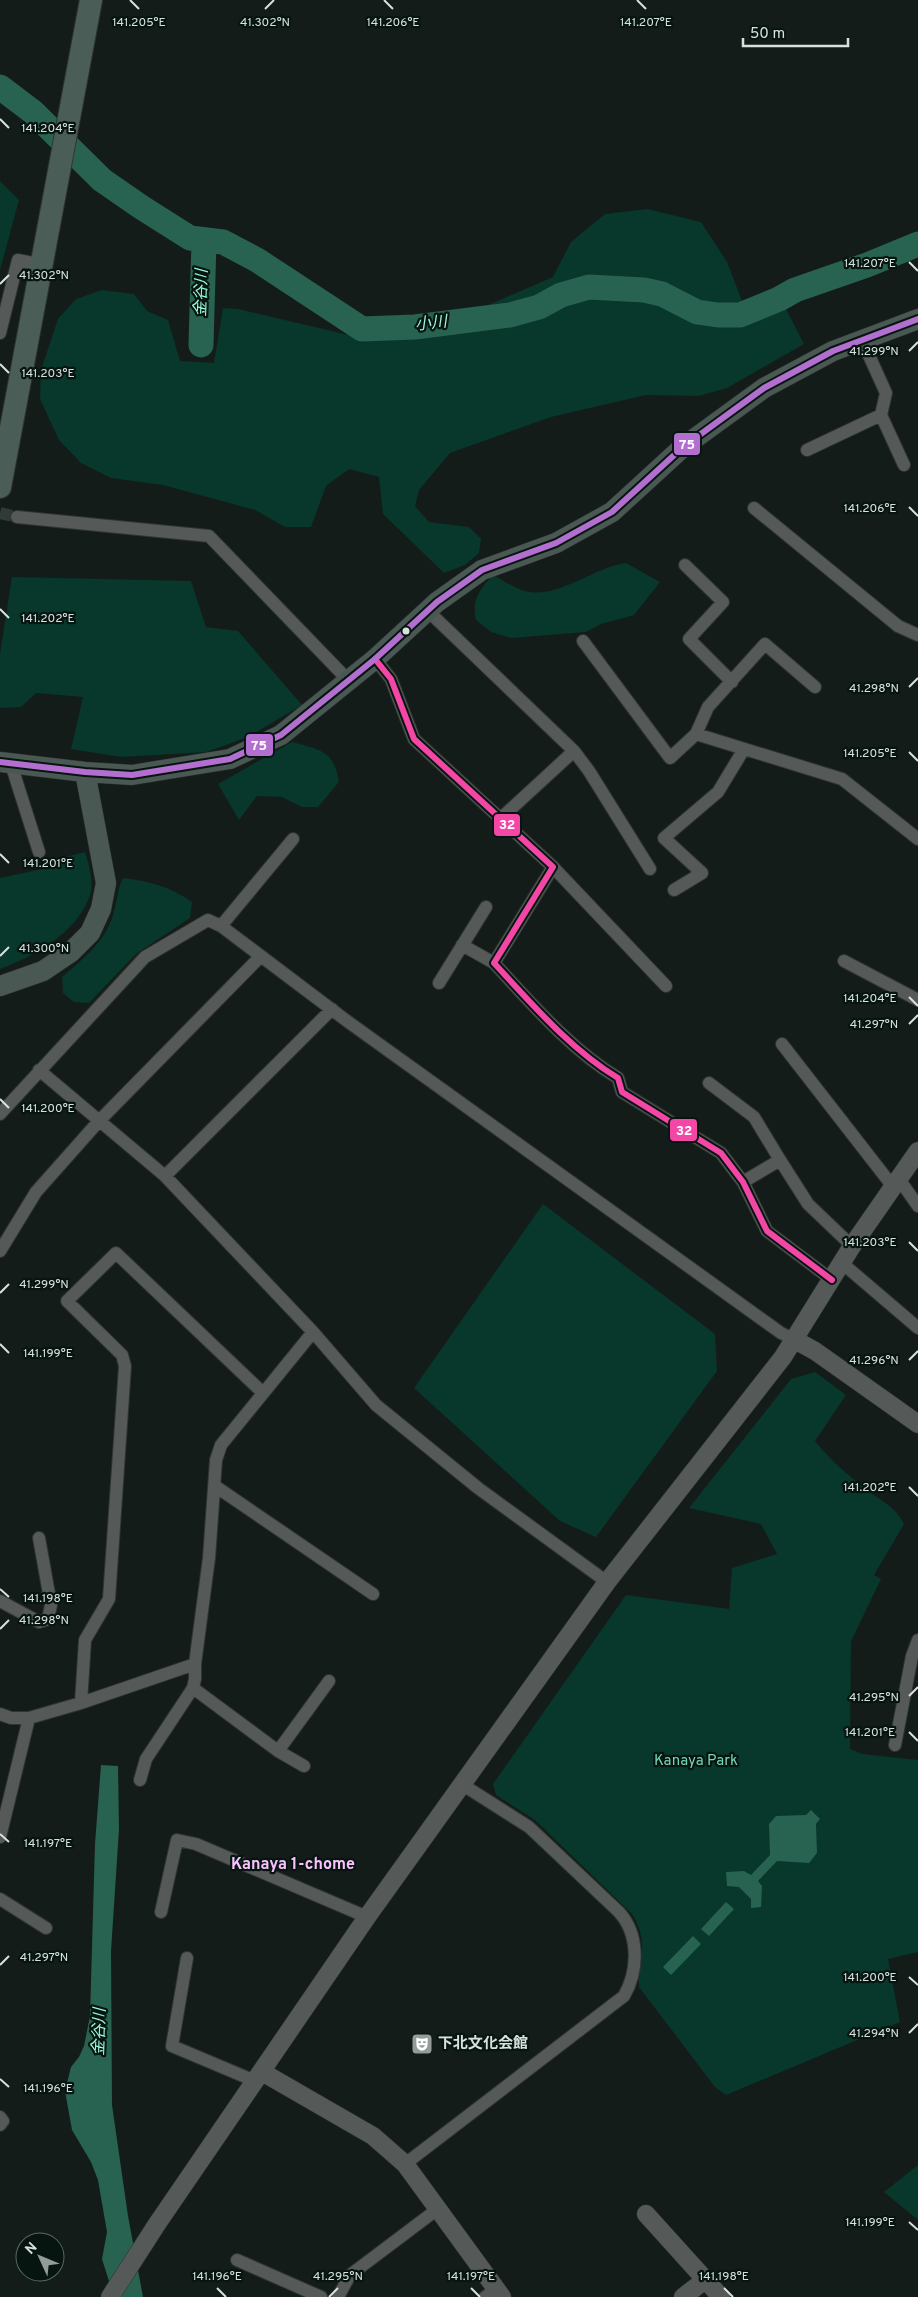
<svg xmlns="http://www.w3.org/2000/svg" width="918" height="2297" viewBox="0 0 918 2297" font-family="Overpass,'Noto Sans JP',sans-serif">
<rect width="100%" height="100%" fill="#141c19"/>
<!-- green -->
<path fill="#08372b" d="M0,181L19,200L0,270Z
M647,209L701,222L727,262L742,301L779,295L804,344L727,388L699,396L646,395L551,417L450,453L419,490L415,506L429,522L469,527L481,539L479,553L465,565L444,573L383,514L379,477L349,469L326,486L311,527H285L255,510L163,485L111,478L81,463L59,440L40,399L41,370L58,319L76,299L102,290L134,294L147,311L168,320L180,361L214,363L223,308L238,309L370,340L435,328L553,277L571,242L605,214Z
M626,563L660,582L634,615L601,624L586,632L511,638L491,632L476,620C471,600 480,589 493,575C504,581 517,590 529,592C560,597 595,567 626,563Z
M12,577L191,581L206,627L238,631L302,705L248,737L206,752L121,757L71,749L83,697L36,693L21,707L0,708V654Z
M292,742C320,750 334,750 339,782L318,807H302L282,797L257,796L239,820L218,784Z
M85,852C89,865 95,884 89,898C74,935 34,956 0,969V878L47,868L61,858Z
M123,878C150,881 170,887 192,902L190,918L136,954L89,1003L74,1002L63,993L62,977C83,959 105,942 113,915C117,902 117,890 123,878Z
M543,1204L715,1334L717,1371L596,1537L560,1521L414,1388Z
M815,1372L846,1395L815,1441C830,1460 848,1475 867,1490C882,1502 895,1506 904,1524L874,1575L881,1579L851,1641L850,1749L862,1754L918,1760V1952L888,1959L900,2022L726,2095L715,2087L639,1987C638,1955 650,1944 632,1914L535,1820L496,1795L493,1784L626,1595L729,1609L732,1568L777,1554L761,1524L689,1508L791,1379Z
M918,2165V2220L884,2192Z"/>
<!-- water -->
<path fill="#286351" d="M101,1765L118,1766L119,1829L111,1951L112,2105L128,2216L143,2297H114L102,2259L107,2232L98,2180L91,2162L72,2130L65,2091L71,2067L79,2057L84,2046L90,2016L95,1844Z
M811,1810L820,1819L816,1824L817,1853L809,1863L777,1861L758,1881L762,1886L761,1907L751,1908V1899L739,1887L727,1886L726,1872L744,1871L751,1875L770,1855L769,1824L776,1816L806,1815Z
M726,1902L734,1909L709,1936L701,1929Z
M693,1936L701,1944L671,1975L663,1967Z"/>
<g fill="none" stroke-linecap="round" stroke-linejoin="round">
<!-- river -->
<path stroke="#286351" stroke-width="25" d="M0,87L33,112L102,180L141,207L190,238L223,242L257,260L362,329L415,327L510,315L539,307L561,295L589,287L644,290L662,294L697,312L718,315H740L779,299L795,290L867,265L918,244
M201,345L204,241"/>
<!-- street-tunnel -->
<path stroke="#313a36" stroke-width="12" stroke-dasharray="12 6" stroke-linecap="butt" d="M0,513L17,517"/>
<!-- street casing -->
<g stroke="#303532" stroke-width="14">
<path id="street" d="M0,333L18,260L43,265
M862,340L886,393L881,415L904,465
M807,450L881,415
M754,508L898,626L918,635
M17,517L209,536L349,681
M685,565L723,602L689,639L732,682
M428,611L574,751L500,819
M583,641L670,758L696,734L842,779L918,839
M375,659L391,679L414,739L553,867L494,963C531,1003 571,1050 618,1078L622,1092L721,1153L743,1182L767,1231L832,1280
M696,734L708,707L765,644L815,687
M574,751L589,771L650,869
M11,764L39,852
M553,867L666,986
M674,890L702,873L664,838L718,792L744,749
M221,926L293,839
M462,945L494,963
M844,961L918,1000
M439,983L486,907
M782,1044L894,1188
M39,1070L165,1176L313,1332L376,1405L478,1488L607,1582
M709,1083L754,1117L780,1160
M0,1114L145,957L208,920L221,926L347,1021L781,1333L795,1340
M165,1176L332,1009
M899,1179L918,1206
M743,1182L780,1160L808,1204L852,1246
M0,1251L36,1192L99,1121L260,957
M842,1263L918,1328
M215,1486L373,1594
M0,1601L39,1622L48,1619L51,1605L39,1538
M193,1688L278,1751L304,1766
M81,1703L85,1640L109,1599L125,1366L122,1355L67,1301L116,1253L262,1392
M0,1714L11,1718H29L81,1703L195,1664
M895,1745L912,1656L918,1640
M278,1751L329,1681
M140,1780L146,1759L193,1688L195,1679V1664L209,1558L216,1460L221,1445L313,1332
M0,1837L29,1718
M0,1899L46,1928
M161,1912L177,1840L196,1844L367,1917
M187,1958L172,2046L255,2081
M0,2117L3,2121L0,2125
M405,2164L624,1996C639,1970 639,1934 619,1912L529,1827L463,1785
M237,2260L321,2297
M338,2297L350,2275L439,2208
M485,2297L496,2289"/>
</g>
<!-- secondary casing -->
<g stroke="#303532" stroke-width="19">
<path id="secondary" d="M795,1340L815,1351L918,1424
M262,2072L373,2136L405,2164L502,2297
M646,2214L721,2297
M110,2297L157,2224L367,1917L607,1582L783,1357L852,1246L918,1151
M683,2297L705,2280"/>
</g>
<!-- primary casing -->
<g stroke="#303532" stroke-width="21">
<path id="primary" d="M0,762L85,772L132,775L230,759L281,735L375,659L437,602L482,570L556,543L612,512L683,447L764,388L833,351L918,319
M0,986L43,971L71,952L90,933L101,909L106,883L85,772"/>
</g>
<!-- highway casing -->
<g stroke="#303532" stroke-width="24">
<path id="highway" d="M0,487L91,0"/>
</g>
<!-- street -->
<use href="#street" stroke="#555a58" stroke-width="12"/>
<!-- secondary -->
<use href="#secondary" stroke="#555a58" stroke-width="18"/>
<!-- primary -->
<use href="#primary" stroke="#4a5854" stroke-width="20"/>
<!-- highway -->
<use href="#highway" stroke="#4a5d57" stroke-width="22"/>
<!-- bus-1 casing -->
<g stroke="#071511" stroke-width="10">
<path id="bus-1" d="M375,659L391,679L414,739L553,867L494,963C531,1003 571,1050 618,1078L622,1092L721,1153L743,1182L767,1231L832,1280"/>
</g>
<!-- bus-2 casing -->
<g stroke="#071511" stroke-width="10">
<path id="bus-2" d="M0,762L85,772L132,775L230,759L281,735L375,659L437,602L482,570L556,543L612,512L683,447L764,388L833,351L918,319"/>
</g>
<!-- bus-1 -->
<use href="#bus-1" stroke="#f346a5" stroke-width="6"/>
<!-- bus-2 -->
<use href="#bus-2" stroke="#b36fd0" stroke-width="6"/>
</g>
<!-- ticks -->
<path fill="none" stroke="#d7e1dd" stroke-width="2" d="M130,0L139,9M384,0L393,9M637,0L646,9M265,9L274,0M0,119L9,128M909,262L918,271M0,284L9,275M909,351L918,342M0,364L9,373M909,507L918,516M0,609L9,618M909,687L918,678M909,752L918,761M0,854L9,863M0,956L9,947M909,997L918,1006M909,1024L918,1015M0,1099L9,1108M909,1242L918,1251M0,1293L9,1284M0,1344L9,1353M909,1360L918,1351M909,1487L918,1496M0,1589L9,1597M0,1629L9,1620M909,1696L918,1687M909,1732L918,1741M0,1834L9,1842M0,1965L9,1956M909,1977L918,1985M909,2033L918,2024M0,2079L9,2087M909,2222L918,2230M217,2288L226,2297M471,2288L480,2297M724,2288L733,2297M329,2297L338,2288"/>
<!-- icons -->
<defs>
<g id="theatre-square" transform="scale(1.125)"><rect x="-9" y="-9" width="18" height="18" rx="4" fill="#939c98" stroke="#071511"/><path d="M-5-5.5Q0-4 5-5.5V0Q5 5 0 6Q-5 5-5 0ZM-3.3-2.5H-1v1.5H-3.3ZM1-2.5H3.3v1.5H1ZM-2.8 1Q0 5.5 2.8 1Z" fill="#fff"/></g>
</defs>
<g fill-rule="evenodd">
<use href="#theatre-square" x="422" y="2044"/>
</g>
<!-- markers -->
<circle fill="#d7e1dd" stroke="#071511" stroke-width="2" cx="406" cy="631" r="4.5"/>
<g text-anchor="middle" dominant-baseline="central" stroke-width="4.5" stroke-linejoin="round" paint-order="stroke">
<!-- park labels -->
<g font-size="15" fill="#75d6b7" stroke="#071511">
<text x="696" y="1761">Kanaya Park</text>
</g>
<!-- poi labels -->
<g font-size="15" font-weight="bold" fill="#d7e1dd" stroke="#071511" text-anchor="start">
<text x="438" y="2044">下北文化会館</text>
</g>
<!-- water labels -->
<g font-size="16" font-style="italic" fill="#9afadb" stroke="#071511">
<text transform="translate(202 293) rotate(-88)">金谷川</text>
<text transform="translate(431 324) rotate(-6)">小川</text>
<text transform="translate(100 2032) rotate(-88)">金谷川</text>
</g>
<!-- neighbourhood labels -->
<g font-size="16" font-weight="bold" fill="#f9c1fd" stroke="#071511">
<text x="293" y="1865">Kanaya 1-chome</text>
</g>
</g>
<g font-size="12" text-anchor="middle" fill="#d7e1dd" stroke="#071511" stroke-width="4.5" stroke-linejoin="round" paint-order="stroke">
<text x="139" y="26">141.205°E</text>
<text x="393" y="26">141.206°E</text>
<text x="646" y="26">141.207°E</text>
<text x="265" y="26">41.302°N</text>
<text x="48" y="132">141.204°E</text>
<text x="870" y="267">141.207°E</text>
<text x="44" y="279">41.302°N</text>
<text x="874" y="355">41.299°N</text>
<text x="48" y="377">141.203°E</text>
<text x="870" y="512">141.206°E</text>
<text x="48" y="622">141.202°E</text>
<text x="874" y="692">41.298°N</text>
<text x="870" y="757">141.205°E</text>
<text x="48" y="867">141.201°E</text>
<text x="44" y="952">41.300°N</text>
<text x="870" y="1002">141.204°E</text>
<text x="874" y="1028">41.297°N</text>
<text x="48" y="1112">141.200°E</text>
<text x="870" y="1246">141.203°E</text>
<text x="44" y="1288">41.299°N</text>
<text x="48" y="1357">141.199°E</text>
<text x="874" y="1364">41.296°N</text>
<text x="870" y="1491">141.202°E</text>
<text x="48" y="1602">141.198°E</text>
<text x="44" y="1624">41.298°N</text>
<text x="874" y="1701">41.295°N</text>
<text x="870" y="1736">141.201°E</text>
<text x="48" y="1847">141.197°E</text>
<text x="44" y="1961">41.297°N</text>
<text x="870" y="1981">141.200°E</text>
<text x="874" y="2037">41.294°N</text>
<text x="48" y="2092">141.196°E</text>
<text x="870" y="2226">141.199°E</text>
<text x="338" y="2280">41.295°N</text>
<text x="217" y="2280">141.196°E</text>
<text x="471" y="2280">141.197°E</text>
<text x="724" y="2280">141.198°E</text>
</g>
<g stroke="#071511" stroke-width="2">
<rect x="673" y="432" width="28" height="24" rx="5" fill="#b36fd0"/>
<rect x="245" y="733" width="29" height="24" rx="5" fill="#b36fd0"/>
<rect x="493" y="813" width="28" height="24" rx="5" fill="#f346a5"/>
<rect x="669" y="1118" width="29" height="24" rx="5" fill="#f346a5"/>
</g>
<g font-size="14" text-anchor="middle" font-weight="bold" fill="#fff">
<text x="687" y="449">75</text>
<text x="259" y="750">75</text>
<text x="507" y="829">32</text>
<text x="684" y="1135">32</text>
</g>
<!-- north arrow -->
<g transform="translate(40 2257) rotate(314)"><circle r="24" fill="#071511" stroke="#5a6763"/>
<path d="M0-4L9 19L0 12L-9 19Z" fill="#939c98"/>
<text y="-8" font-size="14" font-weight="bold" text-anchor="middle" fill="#d7e1dd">N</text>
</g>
<!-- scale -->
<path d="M743 38v8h105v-8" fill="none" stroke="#d7e1dd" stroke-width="2.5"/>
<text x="750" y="38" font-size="15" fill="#d7e1dd" stroke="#071511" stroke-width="4" paint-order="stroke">50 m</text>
</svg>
